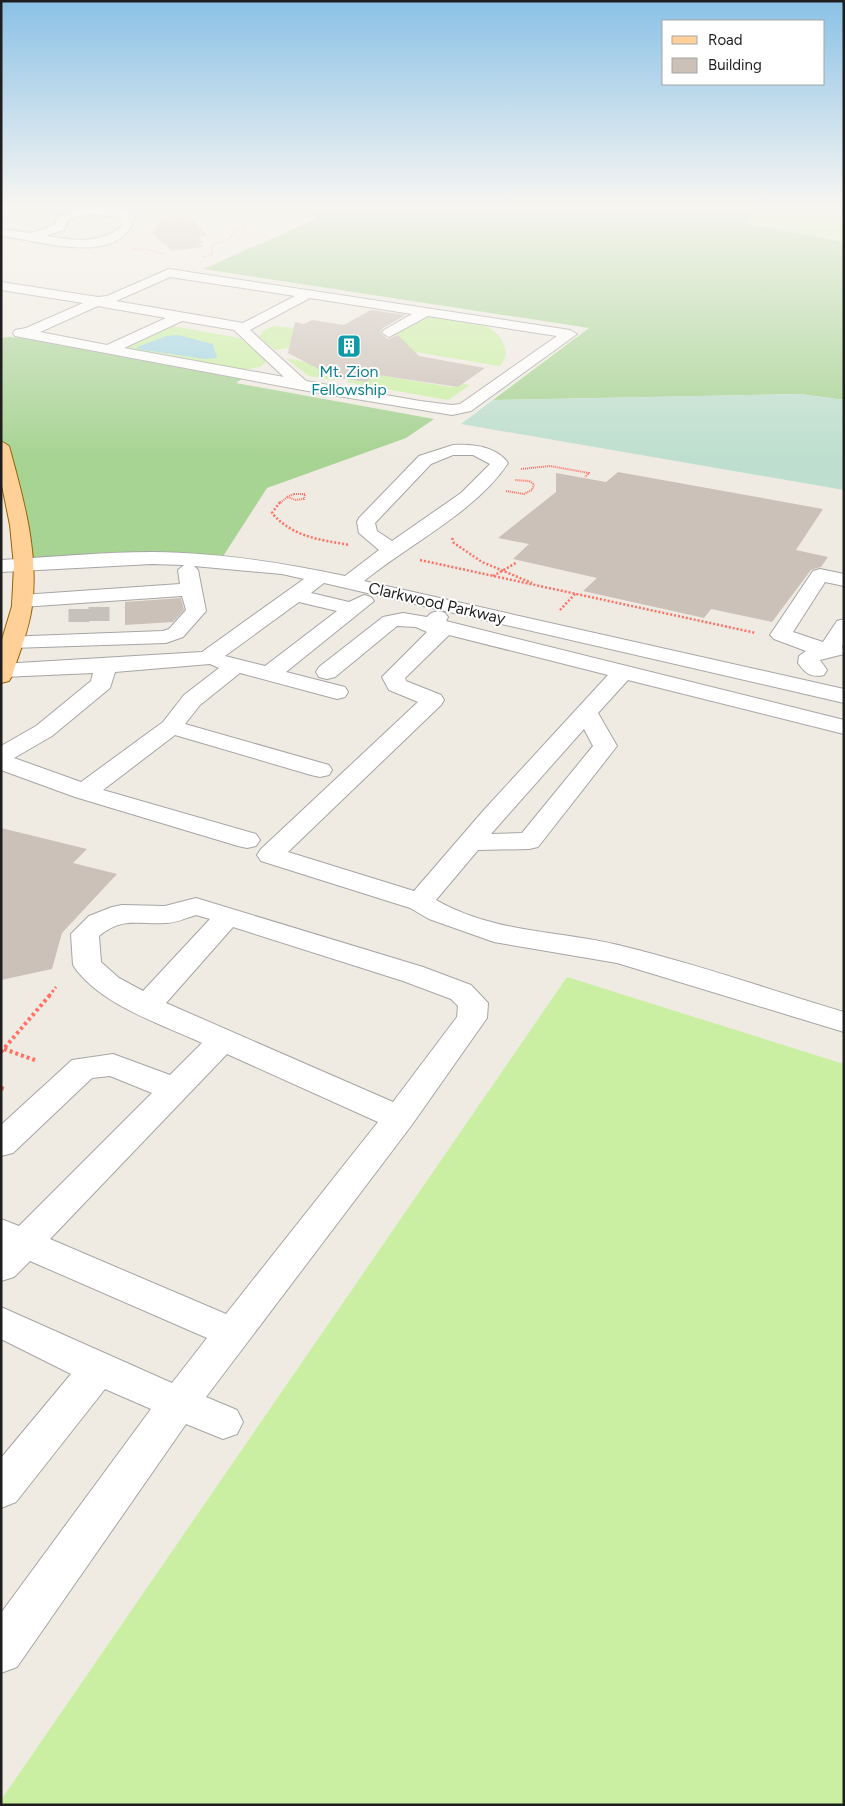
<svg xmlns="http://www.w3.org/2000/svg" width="845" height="1806" viewBox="0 0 845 1806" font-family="Figtree,sans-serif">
<rect width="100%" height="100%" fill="#f0ebe2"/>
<!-- grass -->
<path fill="#caefa3" d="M769,204H844V242L743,223Z
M425,315C449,318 495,318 504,345C507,354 506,360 499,366L409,351L398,335L390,336Z
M172,326L240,338L266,358V361L261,367L242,370L123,350L121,347Z
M273,326L304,329L292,339L289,348L275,350L259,337L263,331Z
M286,359C305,359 324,370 343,374L333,380L309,376Z
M378,375L451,387H458L463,384L470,385L448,400L346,382L352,379L366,382Z
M567,977L844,1064V1805H1V1800Z"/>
<!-- forest -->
<path fill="#a7d393" d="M273,204H769L744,223L844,242V400L800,394L493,400L589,328L203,269L318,218Z
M10,337L34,339L245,377L236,383L434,419L406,438L267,488L220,561L23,565L1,446V338Z"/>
<!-- wetland -->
<path fill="#bedfcf" d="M800,394L844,400V490L461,424L493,400Z"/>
<!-- water -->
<path fill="#9ed4e2" d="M178,335L213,344L217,358L205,359L137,349V347L166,336Z"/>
<!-- building -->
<path fill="#ccc1b8" d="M188,215L208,236L198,237L204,243H198L203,247L172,251L150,231L155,230L153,229L161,222L158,218Z
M371,310L406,315L383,328L380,333L388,339L398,335L419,356L485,368L458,387L378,375L366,382L334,377L288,353L295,322L304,324L312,320L344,325Z
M618,472L823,509L796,550L828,557L821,567L811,570L772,622L711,609L704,618L583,591L597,578L513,559L529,544L498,538L556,492V473L606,482Z
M181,598L184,610L173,622L125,625V602Z
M1,828L87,849L73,863L117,874L62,933L52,969L1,980Z"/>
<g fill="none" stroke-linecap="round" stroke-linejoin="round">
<!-- minor-tunnel -->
<path stroke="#c6c2bb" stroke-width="21" stroke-dasharray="21 10" stroke-linecap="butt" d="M99,607V621
M79,609V622"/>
<!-- minor casing -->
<g stroke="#a5a5a5" stroke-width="2">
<path id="minor" d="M94,207L113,208L133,214L135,216C122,269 38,240 1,236V229L31,233L55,225L57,218L72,211ZM94,214L123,218L121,227C98,245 73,240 46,236L65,229L67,221L78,216Z
M169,269L570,330L577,334L471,411L452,415L302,390L15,336L13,333L15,330L26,328L83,303L1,290V282L98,297L107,296ZM170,277L295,296L243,323L116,301ZM310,298L412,314L384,330L382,333L389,337L428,316L557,336L460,404L452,405L420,401L306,381L250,330ZM98,306L103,307L166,318L107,345L40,332ZM182,321L234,330L284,377L124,348Z
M453,445C472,444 496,446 508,463C477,511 408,545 364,581L844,689V703L324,583L311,593L349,602L364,595L371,597L374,601L286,672L345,687L348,692L345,697L337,699L240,673L200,705L185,724L329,765L332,770L329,775L320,777L311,775L175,735L103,790L256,834L260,840L256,846L247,848L238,846L75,797L1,770V746L36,726L91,681L93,673L3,677L1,664L202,652L304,579L282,574L194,566L198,570L206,611L183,637L166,643L12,648L4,647L1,642L4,637L163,631L169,629L186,610L182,596L22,607L15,605L12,601L15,597L22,595L180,584L178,570L184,565L152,564L1,572V560C52,557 103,552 153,552C220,553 280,562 345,576L379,550L359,533L357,522L359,518L419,456ZM453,455H473L490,464L461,493L392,541L377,531L375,523L431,464ZM299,602L337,611L265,666L225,656ZM210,664L219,668L184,695L163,722L81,782L14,758L52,736L110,688L115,672Z
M820,569L844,574V586L825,582L793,632L823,642L837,621L844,619V643L842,646L844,654L820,660L827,670L824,675C811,678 805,673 798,663L799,656L806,651L774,639L770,635L813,571Z
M438,611L445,613L448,617L446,621L844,720V734L628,680L598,713L617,746L538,847L529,849L478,850L436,900C496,934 558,930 622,946C697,964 770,990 844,1012V1032L617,963L494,942L429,919L410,908L261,861L257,855L261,849L418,702L389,690L382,677L427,632L416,627L397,626L335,677L327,679L319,677L316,672L319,667L383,617L403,613L427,617L431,613ZM449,635L608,675L483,811L414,891L288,852L441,705L444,700L441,695L406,681L405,678ZM584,729L593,746L522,833L491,834Z
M196,898L423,967L471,985L488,1003L487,1018L411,1126L206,1397L237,1410L243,1422L237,1434L223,1439L186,1424L17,1667L1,1673V1613L151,1409L105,1389L16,1502L1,1508V1458L71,1374L1,1339V1307L172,1383L207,1338L30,1261L14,1277L1,1281V1219L19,1226L152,1093L110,1076L92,1078L13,1153L1,1156V1125L72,1060L113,1054L170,1075L202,1043C161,1024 98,1004 73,965L71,934L89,916L112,907L122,905L165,906ZM196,915L210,919L143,991L119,978L101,962L99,936C123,916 138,925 166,923C176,923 186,918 196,915ZM233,927L403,981L451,999L458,1006L457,1017L393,1102L166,1003ZM227,1054L378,1122L226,1314L50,1239Z"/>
</g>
<!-- major casing -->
<g stroke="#976100" stroke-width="2">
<path id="major" d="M1,441L9,446C23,497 39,552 32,606C29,630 19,653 12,676L9,681L1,683V643L12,606L14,566L10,525L1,481Z"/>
</g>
<!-- path-far4 -->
<path stroke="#ff7064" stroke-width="1" stroke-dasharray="1 1" stroke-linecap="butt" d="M150,214L201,211L242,218L245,228L232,233L231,238L212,245V255L203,257
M131,249H147L163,254"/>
<!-- path-far3 -->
<path stroke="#ff7064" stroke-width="2" stroke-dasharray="1 1" stroke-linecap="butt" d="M521,469L550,466L589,473L585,477
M506,491L524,494L532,490L534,484L529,481L515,480
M294,494H305L304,499L296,500L287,497Z
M279,504L287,497"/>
<!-- path-far2 -->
<path stroke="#ff7064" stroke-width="2.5" stroke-dasharray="2 2" stroke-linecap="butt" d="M280,502L272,513C292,537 321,540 350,545
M452,538L454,543L482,562L532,583
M420,560L756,633
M493,576L516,563
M560,610L575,594"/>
<!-- path-far1 -->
<path stroke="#ff7064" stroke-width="3" stroke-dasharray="2.5 2.5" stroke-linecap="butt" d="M49,996L56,987"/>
<!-- path -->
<path stroke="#ff7064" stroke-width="4" stroke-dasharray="3 3" stroke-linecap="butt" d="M4,1049L35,1060
M1,1052L50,995
M1,1088L4,1089"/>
<!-- minor -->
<use href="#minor" fill="#fff" fill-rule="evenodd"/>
<!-- major -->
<use href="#major" fill="#ffd098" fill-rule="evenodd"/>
</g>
<!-- sky -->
<linearGradient id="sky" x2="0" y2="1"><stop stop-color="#8ac1e6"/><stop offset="0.45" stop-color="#f8f6f2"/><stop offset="1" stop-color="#f8f6f2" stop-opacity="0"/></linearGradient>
<rect width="845" height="457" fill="url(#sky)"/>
<!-- icons -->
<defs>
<g id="building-square" transform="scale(1.25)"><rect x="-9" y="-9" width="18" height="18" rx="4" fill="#0f9aa8" stroke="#fff"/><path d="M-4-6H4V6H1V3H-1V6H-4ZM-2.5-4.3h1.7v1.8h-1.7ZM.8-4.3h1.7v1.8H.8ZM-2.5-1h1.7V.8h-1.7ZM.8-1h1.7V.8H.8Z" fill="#fff"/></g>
</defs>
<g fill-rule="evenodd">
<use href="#building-square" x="349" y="346"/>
</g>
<g text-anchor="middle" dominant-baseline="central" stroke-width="4" stroke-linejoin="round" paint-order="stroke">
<!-- far-culture labels -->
<g font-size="16" fill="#0d838f" stroke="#fff">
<text x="349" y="371">Mt. Zion<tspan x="349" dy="18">Fellowship</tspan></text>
</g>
<!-- far-street labels -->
<g font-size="16" fill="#1e1e1e" stroke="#fff">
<text transform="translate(437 603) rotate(13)">Clarkwood Parkway</text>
</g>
</g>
<!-- border -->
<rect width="845" height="1806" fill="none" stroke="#1e1e1e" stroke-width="5"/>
<!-- legend -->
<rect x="662" y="20" width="162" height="65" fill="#ffffff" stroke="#a5a5a5"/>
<rect x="672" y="36" width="25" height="8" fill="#ffd098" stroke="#a5a5a5"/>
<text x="708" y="45" font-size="15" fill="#1e1e1e">Road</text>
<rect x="672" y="58" width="25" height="15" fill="#ccc1b8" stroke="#a5a5a5"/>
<text x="708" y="70" font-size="15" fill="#1e1e1e">Building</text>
</svg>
